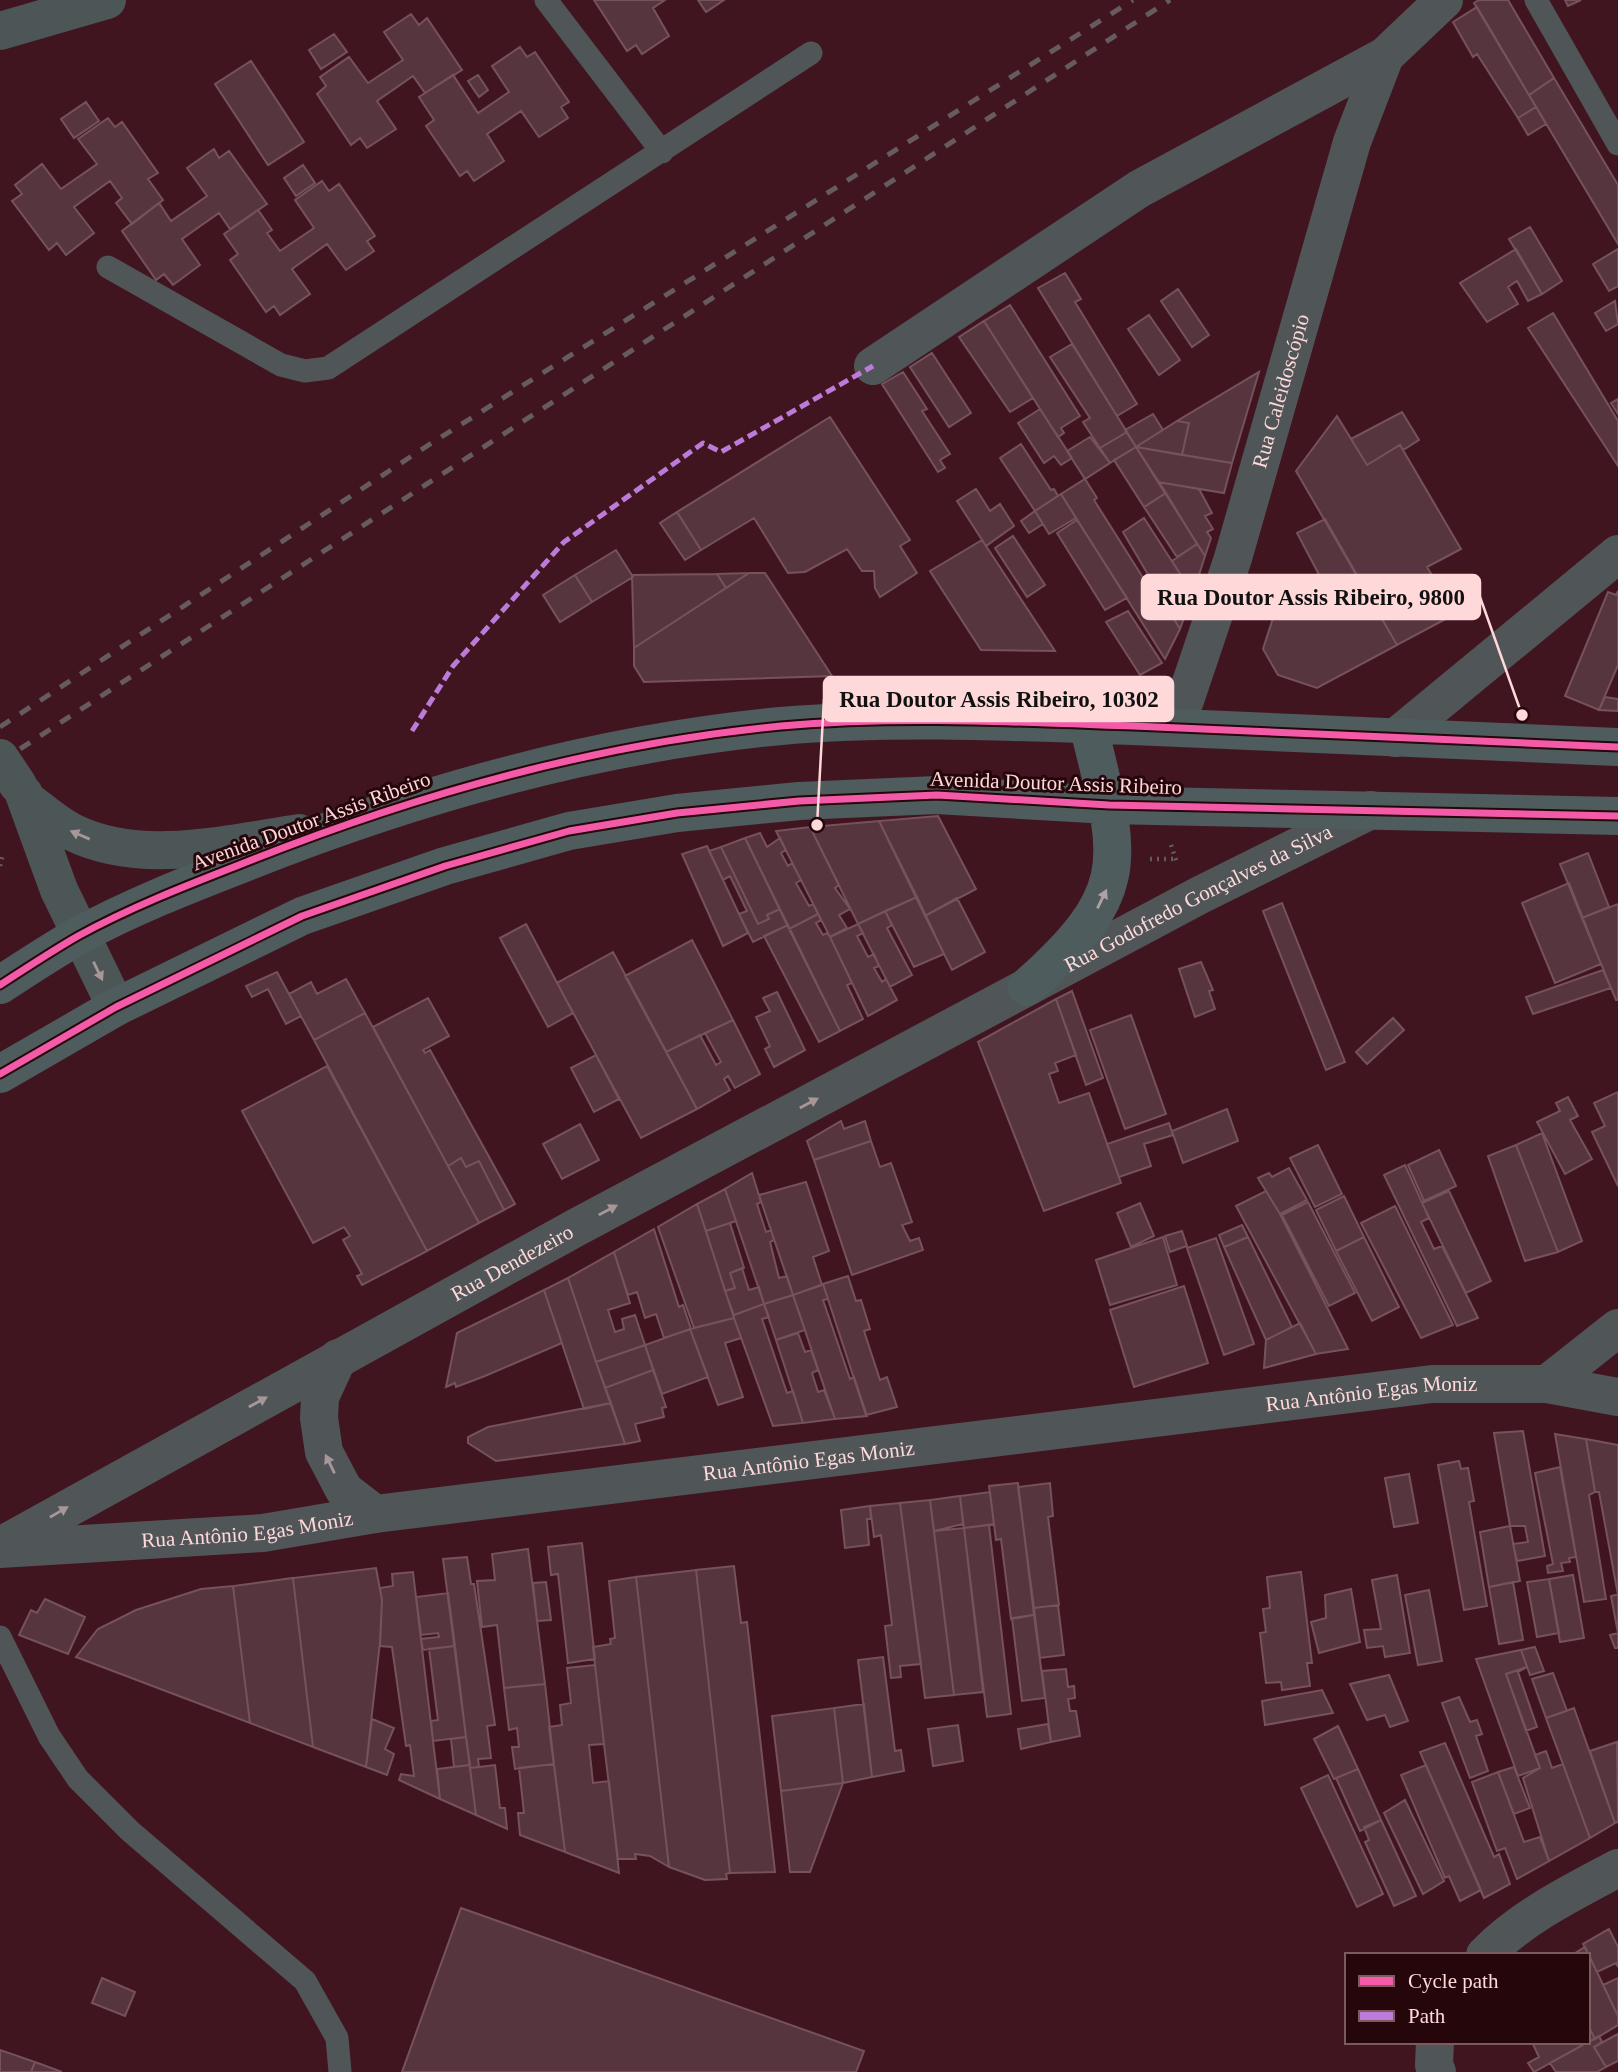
<svg xmlns="http://www.w3.org/2000/svg" width="1618" height="2072" viewBox="0 0 1618 2072" font-family="Georgia,serif">
<rect width="100%" height="100%" fill="#411520"/>
<!-- building -->
<path fill="#57353f" stroke="#75525c" stroke-width="2" d="M594,0H665L653,8L669,36L642,54L636,45L627,51Z
M698,0H724L706,12Z
M1479,0H1508L1554,78L1529,95L1474,3Z
M1565,0H1581L1568,6Z
M1477,7L1536,107L1518,118L1477,54L1473,57L1453,22Z
M411,14L419,25L427,18L462,70L425,93L413,76L377,101L396,129L367,148L360,138L351,145L317,94L326,86L320,77L349,57L368,83L403,60L384,32Z
M334,34L347,52L321,69L309,50Z
M520,47L527,57L535,52L569,102L561,107L568,118L539,137L521,111L487,134L504,161L474,181L467,171L460,176L426,126L434,120L419,97L453,75L478,113L509,92L492,66Z
M251,61L304,142L268,165L215,84Z
M478,75L488,90L479,97L468,81Z
M1554,78L1618,185V244L1529,95Z
M86,102L99,121L74,138L61,119Z
M1536,107L1546,124L1528,135L1518,118Z
M108,118L115,127L122,122L158,173L148,179L163,200L132,224L116,203L122,198L110,181L74,207L94,233L66,255L57,243L49,250L12,201L22,194L15,185L42,164L61,189L97,164L78,139Z
M214,149L219,158L229,151L267,204L230,229L219,213L182,239L200,265L173,285L164,274L156,280L122,231L159,203L171,221L207,196L187,168Z
M303,165L315,183L296,196L284,178Z
M322,181L329,191L339,184L375,236L367,241L374,251L346,270L327,244L292,269L310,294L280,315L274,306L266,312L230,260L238,254L224,234L258,210L272,230L267,233L280,251L314,228L295,200Z
M1530,227L1562,281L1542,294L1509,239Z
M1516,249L1542,294L1528,301L1517,281L1508,287L1518,304L1487,322L1460,283Z
M1618,249V286L1609,291L1593,264Z
M1065,273L1081,299L1075,302L1137,404L1117,416L1038,288Z
M1178,289L1209,335L1192,347L1161,301Z
M1615,301L1618,324L1606,331L1595,313Z
M1010,305L1080,416L1061,428L1064,433L1058,437L984,321Z
M1553,313L1618,421V466L1528,328Z
M1149,315L1180,360L1159,375L1128,329Z
M984,321L1033,398L1010,412L959,337Z
M1072,344L1127,432L1100,448L1083,422L1090,418L1050,357Z
M932,353L971,413L949,427L910,367Z
M903,372L927,409L922,411L950,454L940,460L945,468L938,472L882,384Z
M1259,372L1232,463L1182,455L1189,423L1177,421Z
M1618,399V414L1611,403Z
M1040,409L1072,458L1061,465L1054,456L1044,463L1018,423Z
M1402,412L1419,440L1403,450L1400,445L1367,465L1351,439Z
M1153,414L1163,430L1136,447L1125,430Z
M1337,416L1367,465L1400,445L1461,549L1427,567L1455,614L1397,645L1296,471Z
M830,417L910,540L900,546L917,573L880,597L875,588L874,571H862L847,549L805,572L788,573L754,518L701,550L677,512Z
M1177,421L1189,423L1182,455L1136,447Z
M1127,432L1136,447L1110,463L1100,448Z
M1090,437L1110,463L1085,479L1067,451Z
M1021,444L1051,490L1054,489L1058,496L1035,511L1000,458Z
M1136,447L1166,493L1144,507L1114,460Z
M1136,447L1232,463L1224,493L1158,482Z
M1085,479L1097,498L1094,500L1152,592L1156,590L1180,629L1165,659L1061,494Z
M1158,482L1199,489L1212,513L1205,516L1213,529L1207,532L1211,538L1205,556Z
M976,489L990,511L1000,504L1014,526L986,546L957,501Z
M1166,493L1197,544L1177,557L1144,507Z
M1061,494L1076,518L1049,534L1035,511Z
M1035,511L1043,524L1029,533L1021,521Z
M677,512L701,550L685,560L660,523Z
M1144,518L1193,594L1180,629L1123,532Z
M1325,519L1397,645L1317,688L1278,675L1263,649L1275,612L1325,586L1297,533Z
M1077,520L1127,598L1105,610L1057,533Z
M1013,536L1045,585L1027,597L995,548Z
M982,540L986,546L1055,651L981,650L930,571Z
M1197,544L1205,556L1193,594L1172,561Z
M616,550L633,577L592,602L575,575Z
M749,573L726,588L717,574Z
M749,573H765L832,676L644,682L634,666V648Z
M717,574L726,588L634,648L632,575Z
M575,575L592,602L560,622L543,595Z
M1618,591V665L1599,710L1565,696L1608,592L1616,595Z
M1128,611L1162,663L1140,675L1106,622Z
M1605,697L1618,699V711L1599,710Z
M938,816L976,889L925,916L879,821Z
M879,821L917,897L858,924L810,827Z
M810,827L839,885L835,888L850,909L839,915L847,928L830,937L776,831Z
M760,833L767,847L780,838L786,850L781,853L788,866L792,863L801,880L796,883L809,906L813,904L818,914L789,929L745,838Z
M745,838L780,909L767,915L769,919L758,924L721,847Z
M707,846L748,933L723,946L682,854Z
M721,847L758,924L769,919L767,915L780,909L788,925L753,942L739,914L747,911L730,876L723,880L709,851Z
M1588,853L1609,907L1582,918L1560,864Z
M1569,883L1601,964L1555,983L1522,903Z
M917,897L944,954L914,967L885,911Z
M957,898L985,952L952,970L925,916Z
M1282,903L1345,1062L1326,1070L1263,911Z
M1618,904V1000H1616L1582,918Z
M885,911L892,925L887,928L912,975L890,987L858,924Z
M818,914L821,920L816,923L823,935L827,933L830,937L852,983L847,985L863,1019L840,1031L789,929Z
M526,924L573,1013L548,1027L500,938Z
M858,924L863,933L857,936L868,957L874,954L879,966L874,968L882,982L886,979L897,1000L868,1016L830,937Z
M788,925L840,1031L819,1042L764,936Z
M692,940L733,1020L666,1052L625,976Z
M613,952L697,1109L641,1138L557,983Z
M1201,962L1213,990L1209,991L1215,1009L1195,1017L1179,969Z
M1603,970L1611,988L1533,1014L1526,997Z
M277,972L301,1016L286,1024L268,989L252,997L246,986Z
M346,979L365,1013L314,1040L289,994L311,982L317,994Z
M1072,991L1103,1078L1086,1085L1056,999Z
M777,992L805,1050L774,1067L765,1049L770,1046L756,1017L770,1011L763,998Z
M428,998L449,1036L423,1050L425,1053L430,1050L515,1204L504,1210L479,1161L466,1167L461,1158L448,1166L373,1027Z
M1056,999L1076,1055L1055,1063L1058,1071L1049,1074L1059,1103L1089,1093L1121,1183L1044,1211L978,1042Z
M365,1013L479,1223L427,1251L314,1040Z
M1131,1015L1166,1114L1125,1129L1090,1030Z
M1393,1018L1404,1030L1367,1064L1356,1052Z
M733,1020L760,1074L735,1088L728,1076L724,1079L730,1090L697,1109L666,1052L700,1035L716,1065L721,1062L705,1033Z
M596,1055L619,1099L594,1112L571,1068Z
M327,1066L427,1251L362,1285L357,1276L362,1274L343,1240L350,1236L344,1227L313,1243L242,1111Z
M1618,1092V1186L1592,1132L1605,1126L1594,1103Z
M1568,1097L1578,1116L1570,1120L1592,1159L1565,1174L1537,1122L1560,1111L1556,1103Z
M1227,1109L1238,1141L1183,1163L1172,1131Z
M841,1121L844,1129L865,1121L871,1141L814,1160L807,1141Z
M1169,1123L1173,1135L1144,1144L1151,1166L1119,1177L1107,1144Z
M580,1124L599,1160L562,1179L543,1144Z
M1542,1133L1582,1241L1558,1252L1516,1145Z
M871,1141L880,1167L891,1163L912,1222L902,1225L910,1241L919,1238L923,1250L852,1275L814,1160Z
M1318,1145L1342,1194L1315,1207L1290,1158Z
M1516,1145L1558,1252L1525,1261L1488,1156Z
M1439,1150L1456,1186L1424,1201L1408,1165Z
M461,1158L466,1167L479,1161L504,1210L479,1223L448,1166Z
M1405,1165L1429,1218L1421,1222L1434,1249L1442,1246L1478,1318L1457,1326L1384,1175Z
M1289,1168L1307,1200L1280,1214L1258,1178L1269,1173L1272,1177Z
M752,1173L761,1202L757,1204L766,1232L771,1230L774,1240L770,1242L779,1278L787,1276L793,1295L764,1304L725,1189Z
M806,1182L829,1251L813,1257L822,1285L793,1295L759,1195Z
M725,1189L736,1221L706,1231L697,1204Z
M1266,1191L1280,1214L1348,1349L1316,1354L1236,1206Z
M1449,1191L1491,1281L1466,1293L1422,1203Z
M1344,1196L1364,1237L1336,1251L1316,1210Z
M1308,1202L1355,1293L1329,1306L1282,1215Z
M1140,1203L1154,1236L1131,1247L1117,1213Z
M697,1204L734,1318L694,1328L658,1227Z
M1395,1206L1453,1325L1421,1338L1361,1223Z
M730,1223L744,1268L730,1273L735,1288L725,1291L706,1231Z
M1242,1225L1248,1237L1224,1247L1219,1235Z
M654,1229L679,1307L683,1305L691,1329L664,1338L656,1314L645,1318L637,1292L628,1295L614,1252Z
M1182,1231L1187,1246L1170,1252L1165,1236Z
M1163,1237L1177,1285L1110,1305L1096,1260Z
M1248,1237L1292,1327L1266,1340L1224,1247Z
M1364,1237L1399,1307L1372,1321L1336,1251Z
M1216,1238L1254,1344L1224,1355L1187,1248Z
M614,1252L630,1303L608,1310L615,1332L624,1329L622,1319L635,1315L645,1345L596,1362L568,1278Z
M742,1268L749,1290L759,1287L764,1304L734,1315L725,1291L735,1288L730,1273Z
M848,1276L856,1301L861,1300L870,1329L864,1331L880,1380L887,1377L897,1407L866,1415L823,1284Z
M568,1278L596,1362L611,1403L584,1409L544,1290Z
M823,1284L828,1299L823,1300L850,1379L854,1377L867,1416L835,1419L793,1295Z
M1184,1286L1208,1363L1134,1387L1110,1310Z
M544,1290L562,1343L485,1376L456,1387L455,1383L446,1387L457,1333Z
M793,1295L805,1330L776,1340L764,1304Z
M764,1304L769,1317L762,1319L787,1393L793,1391L803,1423L773,1426L734,1318V1315Z
M734,1318L741,1338L725,1343L743,1397L718,1405L690,1329Z
M1300,1323L1316,1354L1264,1368L1266,1340Z
M690,1329L708,1377L662,1394L645,1345Z
M798,1333L805,1352L811,1350L818,1370L812,1373L818,1392L824,1390L835,1419L803,1423L776,1340Z
M645,1345L653,1370L605,1388L596,1362Z
M653,1370L666,1407L662,1408L664,1417L635,1424L640,1441L625,1444L605,1388Z
M611,1403L625,1444L496,1461L468,1443V1437L488,1427Z
M1523,1431L1545,1556L1517,1561L1513,1544L1528,1542L1525,1526H1510L1494,1433Z
M1555,1434L1586,1439L1595,1492L1589,1495L1606,1599L1584,1602Z
M1586,1439L1618,1445V1595L1599,1492H1595Z
M1459,1461L1461,1469L1468,1468L1474,1501L1469,1502L1487,1606L1464,1610L1438,1465Z
M1560,1467L1576,1557L1569,1558L1570,1562L1561,1563L1563,1571L1548,1573L1547,1566L1553,1564L1535,1473Z
M1409,1474L1418,1523L1394,1527L1385,1478Z
M1018,1483L1034,1615L1011,1619L1001,1539L996,1540L989,1486Z
M1050,1483L1053,1516L1048,1517L1059,1605L1034,1608L1018,1487Z
M990,1492L994,1524L964,1528L960,1496Z
M960,1496L963,1524L934,1531L930,1500Z
M930,1500L954,1695L925,1698L900,1503Z
M900,1503L921,1664L900,1666L901,1677L891,1678L885,1626L892,1625L881,1535L874,1537L870,1506Z
M870,1506L871,1519H867L869,1545L845,1548L841,1510Z
M989,1525L1011,1714L987,1717L964,1528Z
M1510,1526L1520,1581L1489,1587L1480,1532Z
M964,1528L983,1692L954,1695L934,1531Z
M582,1543L595,1659L568,1663L558,1574L551,1575L548,1547Z
M528,1549L545,1684L504,1688L497,1625L482,1627L477,1581L495,1580L492,1554Z
M467,1557L471,1584H474L495,1725L487,1726L491,1758L478,1759L479,1767L470,1768L443,1559Z
M734,1566L741,1623L747,1622L775,1872L730,1873L696,1570Z
M376,1568L382,1600L380,1642L366,1767L313,1747L293,1578Z
M696,1570L730,1873L726,1874L727,1879L705,1880L669,1867L636,1577Z
M413,1572L433,1741L440,1799L399,1780L401,1774L414,1776L410,1745L406,1746L392,1647L380,1646L382,1600L380,1588L393,1586L392,1574Z
M1301,1572L1312,1663H1307L1310,1686L1282,1690L1281,1682L1266,1683L1260,1633L1266,1632L1263,1609L1270,1608L1267,1577Z
M1397,1575L1410,1653L1385,1657L1383,1646L1367,1648L1364,1630L1381,1629L1372,1580Z
M1573,1575L1584,1638L1560,1642L1549,1579Z
M636,1577L669,1867L650,1856L635,1854L636,1859H618L604,1744L593,1647L611,1644L610,1639L615,1638L609,1581Z
M293,1578L313,1747L250,1723L233,1586Z
M1549,1579L1559,1633L1537,1637L1527,1582Z
M546,1582L551,1620L537,1621L533,1583Z
M1513,1582L1523,1640L1499,1644L1489,1587Z
M233,1586L250,1723L76,1657L98,1629L136,1610L201,1589Z
M1351,1589L1360,1642L1319,1653L1311,1622L1326,1618L1325,1595Z
M1429,1590L1442,1661L1418,1665L1405,1595Z
M448,1593L455,1646L423,1650L421,1639L439,1637L438,1633L421,1635L416,1597Z
M1616,1595H1618V1633L1611,1596Z
M45,1599L85,1617L68,1654L19,1635L31,1610L37,1613Z
M1058,1605L1064,1655L1040,1658L1034,1608Z
M1034,1615L1045,1698L1022,1701L1012,1618Z
M1618,1633V1648H1615L1610,1635Z
M455,1646L466,1737L433,1741L431,1721L438,1720L429,1649Z
M1535,1647L1544,1671L1530,1675L1521,1650Z
M1521,1650L1527,1667L1506,1674L1540,1768L1518,1776L1476,1659Z
M883,1657L895,1751L901,1750L904,1771L872,1777L858,1660Z
M595,1665L604,1744L589,1745L593,1783L609,1781L619,1873L565,1852L549,1727L562,1725L560,1705L571,1703L567,1668Z
M1527,1667L1518,1672L1537,1727L1526,1731L1506,1674Z
M1066,1669L1068,1687L1074,1686L1075,1698L1068,1699L1070,1711H1076L1080,1736L1051,1742L1042,1671Z
M1553,1673L1567,1711L1546,1718L1532,1679Z
M1389,1675L1408,1721L1390,1727L1385,1715L1367,1720L1350,1684Z
M545,1684L554,1764L515,1769L512,1747H519L517,1728L509,1730L504,1688Z
M1322,1690L1333,1713L1265,1725L1262,1701Z
M1459,1697L1470,1722L1477,1720L1482,1734L1476,1736L1488,1771L1470,1778L1442,1703Z
M864,1704L872,1777L843,1783L834,1708Z
M834,1708L843,1783L781,1791L772,1716Z
M1574,1708L1615,1823L1590,1838L1546,1718Z
M372,1719L394,1728L385,1749L394,1754L387,1775L366,1767Z
M1048,1724L1051,1742L1021,1749L1018,1729Z
M958,1725L963,1761L933,1766L928,1729Z
M1338,1726L1358,1769L1334,1779L1314,1739Z
M466,1737L470,1765L454,1767L451,1739Z
M1617,1742L1618,1822L1615,1823L1590,1751Z
M1445,1743L1494,1857L1499,1854L1510,1884L1484,1898L1420,1752Z
M1546,1751L1552,1768L1563,1764L1590,1838L1549,1861L1523,1778L1540,1768L1535,1755Z
M554,1764L565,1852L520,1835L518,1813H524L519,1768Z
M470,1765V1768L476,1815L440,1799L437,1769Z
M495,1765L500,1808H505L507,1829L476,1815L470,1768Z
M1426,1765L1481,1890L1460,1901L1449,1876L1445,1878L1401,1775Z
M1514,1767L1530,1808L1514,1814L1498,1772Z
M1358,1769L1381,1820L1360,1831L1336,1778Z
M1498,1772L1524,1842L1540,1837L1549,1861L1517,1879L1505,1848L1497,1851L1472,1782Z
M1328,1775L1383,1894L1357,1907L1301,1788Z
M843,1783L810,1872H790L781,1791Z
M1405,1800L1444,1881L1423,1894L1384,1813Z
M1381,1820L1416,1896L1394,1906L1365,1842L1369,1840L1364,1827Z
M461,1908L864,2051L856,2072H402Z
M1609,1929L1618,1947V1967L1616,1963L1597,1972L1583,1944Z
M1585,1947L1618,2016V2025L1595,2039L1588,2025V1955H1572Z
M102,1978L135,1992L125,2016L92,2003Z
M1618,1978V2016L1603,1985Z
M1588,2025L1595,2039L1588,2042Z
M1618,2034V2061L1606,2067L1594,2047Z
M1599,2036L1602,2042L1594,2047L1606,2067L1597,2072H1556L1550,2063Z
M1532,2042H1588L1534,2072L1528,2063L1539,2057Z
M0,2050L35,2062L31,2072H0Z
M35,2062L62,2072H31Z"/>
<g fill="none" stroke-linecap="round" stroke-linejoin="round">
<!-- path -->
<path stroke="#625c60" stroke-width="4.5" stroke-dasharray="2 5" stroke-linecap="butt" d="M1171,845L1177,863
M1150,859H1174
M0,866L3,853"/>
<!-- lane -->
<path stroke="#505557" stroke-width="23" d="M546,0L662,152
M1536,0L1618,144
M108,267L281,365L305,371L328,368L811,53
M0,1637L49,1736L78,1779L130,1831L305,1981L337,2038L340,2072"/>
<!-- street -->
<g stroke="#505557" stroke-width="38">
<path d="M873,366L1139,189L1385,56L1444,0"/>
<path id="s1" d="M1176,727L1233,558L1352,142L1385,56"/>
<path d="M1395,738L1618,554"/>
<path d="M338,1358L320,1397L319,1418L324,1452L344,1490L375,1514"/>
<path d="M1547,1384L1618,1328"/>
<path id="s2" d="M2,1545L577,1227L1200,895L1371,810"/>
<path id="s3" d="M0,1549L263,1533L375,1514L1432,1384H1547L1618,1397"/>
<path d="M1485,1955C1522,1917 1571,1893 1618,1868"/>
<path d="M1435,2042L1434,2065L1437,2072"/>
</g>
<!-- secondary -->
<path stroke="#4c5657" stroke-width="38" d="M0,31L107,0
M24,794L59,890L116,1007
M28,801C42,811 56,824 72,832C140,866 227,844 299,833"/>
<!-- primary -->
<path stroke="#4e5c5d" stroke-width="38" d="M0,985C26,968 52,951 78,936C129,908 185,886 239,865C413,795 593,744 781,726C897,716 1016,722 1133,726C1294,732 1456,740 1618,747
M1027,987C1138,889 1120,857 1088,724
M0,1074L116,1007L302,916L445,866L569,831L677,813L799,801L937,795L1109,805L1618,816"/>
<!-- rail -->
<path stroke="#665b5f" stroke-width="5" stroke-dasharray="12 12" stroke-linecap="butt" d="M0,727L427,446L1133,0
M0,762L1170,0"/>
<!-- secondary-bridge -->
<path stroke="#4c5657" stroke-width="38" d="M0,758L18,785"/>
<!-- quiet -->
<path stroke="#bd7bd9" stroke-width="5" stroke-dasharray="10 5" stroke-linecap="butt" d="M412,731L453,666L564,542L703,443L721,452L873,366"/>
<!-- cycleway casing -->
<g stroke="#25060a" stroke-width="11">
<path id="cycleway" d="M0,985C26,968 52,951 78,936C129,908 185,886 239,865C413,795 593,744 781,726C897,716 1016,722 1133,726C1294,732 1456,740 1618,747
M0,1074L116,1007L302,916L445,866L569,831L677,813L799,801L937,795L1109,805L1618,816"/>
</g>
<!-- cycleway -->
<use href="#cycleway" stroke="#f35aa7" stroke-width="7"/>
</g>
<!-- one-way arrows -->
<defs><path id="oneway-solid" d="M-6-.8H1V-3.2L6.5 0L1 3.2V.8H-6Z" transform="scale(1.75)"/></defs>
<g fill="#a69798">
<use href="#oneway-solid" transform="translate(80 835) rotate(-157)"/>
<use href="#oneway-solid" transform="translate(98 971) rotate(64)"/>
</g>
<use fill="#afa0a2" href="#oneway-solid" transform="translate(1102 899) rotate(-64)"/>
<g fill="#a89698">
<use href="#oneway-solid" transform="translate(809 1103) rotate(-28)"/>
<use href="#oneway-solid" transform="translate(608 1210) rotate(-28)"/>
<use href="#oneway-solid" transform="translate(258 1402) rotate(-29)"/>
<use href="#oneway-solid" transform="translate(330 1464) rotate(-116)"/>
<use href="#oneway-solid" transform="translate(59 1512) rotate(-30)"/>
</g>
<g text-anchor="middle" dominant-baseline="central" stroke-width="6" stroke-linejoin="round" paint-order="stroke">
<!-- street labels -->
<g font-size="21" fill="#ffd8da" stroke="#25060a">
<text stroke="none"><textPath href="#s1" startOffset="352">Rua Caleidoscópio</textPath></text>
<text transform="translate(1056 783) rotate(2)">Avenida Doutor Assis Ribeiro</text>
<text transform="translate(311 821) rotate(-20)">Avenida Doutor Assis Ribeiro</text>
<text stroke="none"><textPath href="#s2" startOffset="1360">Rua Godofredo Gonçalves da Silva</textPath></text>
<text stroke="none"><textPath href="#s2" startOffset="583">Rua Dendezeiro</textPath></text>
<text stroke="none"><textPath href="#s3" startOffset="1381">Rua Antônio Egas Moniz</textPath></text>
<text stroke="none"><textPath href="#s3" startOffset="814">Rua Antônio Egas Moniz</textPath></text>
<text stroke="none"><textPath href="#s3" startOffset="248">Rua Antônio Egas Moniz</textPath></text>
</g>
</g>
<!-- callouts -->
<path fill="none" stroke="#ffd8da" stroke-width="2.5" d="M1522 715L1480 597M817 825L824 699"/>
<g fill="#ffd8da" stroke="#25060a" stroke-width="2.5">
<circle cx="1522" cy="715" r="7"/>
<circle cx="817" cy="825" r="7"/>
</g>
<g fill="#ffd8da" stroke="#ffd8da" stroke-width="2.5">
<rect x="1142" y="575" width="338" height="44" rx="7"/>
<rect x="824" y="677" width="349" height="44" rx="7"/>
</g>
<g font-size="23" text-anchor="middle" font-weight="bold" fill="#111">
<text x="1311" y="605">Rua Doutor Assis Ribeiro, 9800</text>
<text x="999" y="707">Rua Doutor Assis Ribeiro, 10302</text>
</g>
<!-- legend -->
<rect x="1345" y="1953" width="245" height="91" fill="#25060a" stroke="#7c5a5d" stroke-width="2"/>
<rect x="1359" y="1976" width="35" height="10" fill="#f35aa7" stroke="#7c5a5d" stroke-width="2"/>
<text x="1408" y="1988" font-size="21" fill="#ffd8da">Cycle path</text>
<rect x="1359" y="2011" width="35" height="10" fill="#bd7bd9" stroke="#7c5a5d" stroke-width="2"/>
<text x="1408" y="2023" font-size="21" fill="#ffd8da">Path</text>
</svg>
